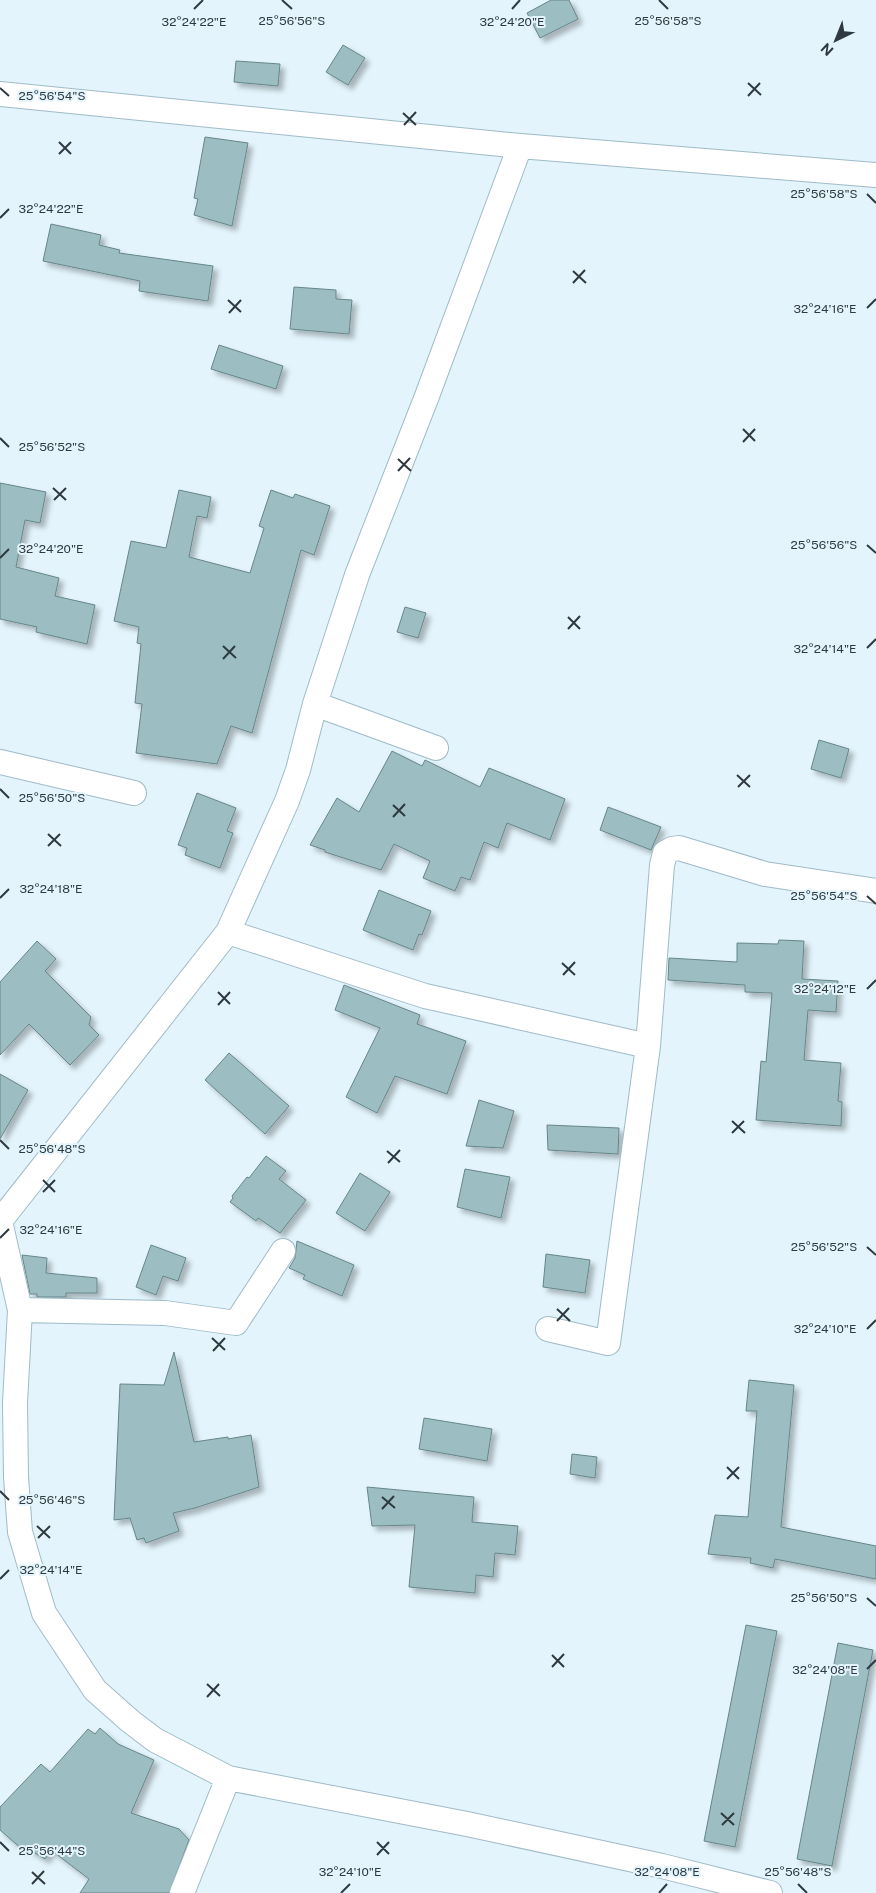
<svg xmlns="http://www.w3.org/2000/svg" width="876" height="1893" viewBox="0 0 876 1893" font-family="'Public Sans',sans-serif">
<defs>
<filter id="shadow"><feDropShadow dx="4.5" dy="4.5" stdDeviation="2.5" flood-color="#0004"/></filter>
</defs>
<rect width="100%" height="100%" fill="#e3f4fc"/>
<!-- building -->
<path fill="#9cbdc1" stroke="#668689" filter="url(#shadow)" d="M551,0H569L578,19L540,38L527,13Z
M343,45L365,58L348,85L326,72Z
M236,61L280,64L278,86L234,82Z
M205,137L248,143L232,226L194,215L198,199L194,198Z
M51,224L101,235L99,245L120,250L119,253L213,266L208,301L139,291L140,281L43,261Z
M294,287L336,290V299L352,300L349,334L290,329Z
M219,345L283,366L276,389L211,369Z
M0,483L46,492L40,523L25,520L16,567L59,578L55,596L95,605L87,644L36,632L37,627L0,619Z
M179,490L211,497L207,518L197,516L189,557L250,573L264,528L259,526L271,490L293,498L295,494L330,506L314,555L301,550L252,733L231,726L217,764L136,753L142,704L135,703L141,644L137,643L139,627L114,621L131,541L166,548Z
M405,607L426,613L418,638L397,632Z
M819,740L849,749L841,778L811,769Z
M392,751L422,766L425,760L480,787L489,768L565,799L550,840L507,823L498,848L484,842L470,880L461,877L455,891L423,878L430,861L394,844L381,870L325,852V850L310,845L337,798L359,812Z
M197,793L236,808L227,831L233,833L220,868L185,855L187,848L178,845Z
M608,807L661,827L651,850L600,830Z
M379,890L431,911L422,935L419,934L413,950L363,930Z
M779,940L804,941L802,979L838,981L836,1012L808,1010L804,1060L841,1063L838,1101L842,1102L841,1126L756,1120L761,1061L766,1062L772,993L745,992V985L668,980L669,958L737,962V943L778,944Z
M37,941L56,959L45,971L91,1017L89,1025L99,1035L70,1065L29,1024L0,1055V982Z
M344,985L420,1015L417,1024L466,1041L447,1094L395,1076L377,1113L346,1097L380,1028L335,1010Z
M229,1053L289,1106L265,1134L205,1080Z
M0,1074L28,1090L0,1139Z
M479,1100L514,1111L503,1148L466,1146Z
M547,1125L619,1128L618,1154L548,1150Z
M266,1156L286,1171L279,1179L306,1200L280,1233L258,1218L256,1221L230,1202L233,1198L232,1196L247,1177L249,1178Z
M465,1169L510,1177L501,1218L457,1207Z
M360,1173L390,1192L365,1231L336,1213Z
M297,1241L354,1265L342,1296L303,1279L305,1275L289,1268L295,1258Z
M151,1245L186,1258L178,1281L163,1276L156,1295L136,1287Z
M546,1254L590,1260L585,1293L543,1287Z
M22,1255L47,1258L46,1273L97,1278V1293H66V1297H37V1294H30Z
M174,1352L194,1442L228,1437V1439L251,1435L259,1487L195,1508L173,1513L179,1531L146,1543L144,1538L137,1540L130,1518L114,1520L120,1384L164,1385Z
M749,1380L794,1385L781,1527L876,1546V1579L775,1559L773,1568L750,1563L751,1558L708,1554L715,1515L748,1517L757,1411H746Z
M424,1418L492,1429L487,1461L419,1449Z
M572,1454L597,1457L595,1478L570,1474Z
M367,1487L474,1497L472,1522L518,1526L515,1555L495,1553L493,1577L476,1575L475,1593L409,1587L415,1525L372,1526Z
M746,1625L777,1631L735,1847L704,1841Z
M838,1643L873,1650L832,1866L797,1859Z
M100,1728L118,1744L154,1760L131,1813L179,1829L189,1840L169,1893H80L89,1879L51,1850L45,1859L25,1847L23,1850L0,1830V1807L41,1764L50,1772L88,1729L95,1734Z"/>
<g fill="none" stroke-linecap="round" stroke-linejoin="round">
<!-- street casing -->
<g stroke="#9fbbc8" stroke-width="26">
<path id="street" d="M0,94L520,146L876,175
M315,704L436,748
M0,762L134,793
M228,932L425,996L648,1046
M0,1221L228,932L287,801L298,770L315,704L357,575L427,396L520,146
M0,1221L20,1310L15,1403L16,1477L20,1532L44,1613L95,1690L130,1721L155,1740L228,1778L467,1824L662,1866L770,1893
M20,1310L165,1313L236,1323L283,1251
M548,1329L608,1343L648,1046L662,865L665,853L672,849L679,848L765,874L876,891
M182,1893L228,1778"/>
</g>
<!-- street -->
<use href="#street" stroke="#fff" stroke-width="24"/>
</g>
<!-- ticks -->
<path fill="none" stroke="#2f3a40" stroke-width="2" d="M282,0L292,9M659,0L668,9M194,9L203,0M512,9L520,0M748,83L761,95M0,88L9,96M748,96L760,83M403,113L416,125M404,125L416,112M59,142L71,154M59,154L71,142M867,194L876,203M0,218L9,209M573,271L586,283M573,283L585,270M228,300L241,312M867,308L876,299M229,313L241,300M743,429L755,441M0,438L9,447M743,442L755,429M398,459L411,471M398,471L410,458M53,488L66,500M54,500L66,488M867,545L876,553M0,558L9,549M568,617L580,629M568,629L580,616M223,646L236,658M867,648L876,639M223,659L235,646M737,775L750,787M738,787L750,775M0,789L9,798M393,805L405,816M393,817L405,804M48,834L61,846M48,846L60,834M867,896L876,904M0,898L9,889M562,963L575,975M563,975L575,962M867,989L876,980M218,992L230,1004M218,1005L230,992M732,1121L745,1133M732,1133L744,1121M0,1140L9,1149M387,1151L400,1162M388,1163L400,1150M43,1180L55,1192M43,1192L55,1180M0,1238L9,1229M867,1247L876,1255M557,1309L570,1321M557,1321L569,1308M867,1329L876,1320M212,1338L225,1350M213,1351L225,1338M727,1467L739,1479M727,1479L739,1467M0,1491L9,1500M382,1497L395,1508M382,1509L394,1496M37,1526L50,1538M38,1538L50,1526M0,1579L9,1570M867,1598L876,1606M552,1655L564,1667M552,1667L564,1654M867,1669L876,1660M207,1684L220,1696M207,1697L219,1684M721,1813L734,1825M722,1825L734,1813M0,1842L9,1851M377,1842L389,1854M377,1855L389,1842M32,1872L45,1884M32,1884L44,1871M798,1884L807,1893M341,1893L350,1884M659,1893L667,1884"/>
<g font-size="12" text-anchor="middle" fill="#2f3a40" stroke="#e3f4fc" stroke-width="4" stroke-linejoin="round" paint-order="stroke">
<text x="292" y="25">25°56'56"S</text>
<text x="668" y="25">25°56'58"S</text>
<text x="194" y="26">32°24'22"E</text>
<text x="512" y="26">32°24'20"E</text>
<text x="52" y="100">25°56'54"S</text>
<text x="824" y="198">25°56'58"S</text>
<text x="51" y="213">32°24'22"E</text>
<text x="825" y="313">32°24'16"E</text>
<text x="52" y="451">25°56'52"S</text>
<text x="824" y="549">25°56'56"S</text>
<text x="51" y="553">32°24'20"E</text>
<text x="825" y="653">32°24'14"E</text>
<text x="52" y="802">25°56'50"S</text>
<text x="51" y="893">32°24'18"E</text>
<text x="824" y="900">25°56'54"S</text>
<text x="825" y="993">32°24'12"E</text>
<text x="52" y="1153">25°56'48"S</text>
<text x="51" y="1234">32°24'16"E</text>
<text x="824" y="1251">25°56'52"S</text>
<text x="825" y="1333">32°24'10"E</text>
<text x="52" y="1504">25°56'46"S</text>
<text x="51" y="1574">32°24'14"E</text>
<text x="824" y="1602">25°56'50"S</text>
<text x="825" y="1674">32°24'08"E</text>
<text x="52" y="1855">25°56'44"S</text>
<text x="350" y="1876">32°24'10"E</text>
<text x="667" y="1876">32°24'08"E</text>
<text x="798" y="1876">25°56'48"S</text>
</g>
<!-- north arrow -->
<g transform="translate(836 40) rotate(223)" stroke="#e3f4fc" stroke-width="4" paint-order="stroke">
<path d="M0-4L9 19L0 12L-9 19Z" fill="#2f3a40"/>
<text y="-8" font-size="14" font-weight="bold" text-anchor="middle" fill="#2f3a40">N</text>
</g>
</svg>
